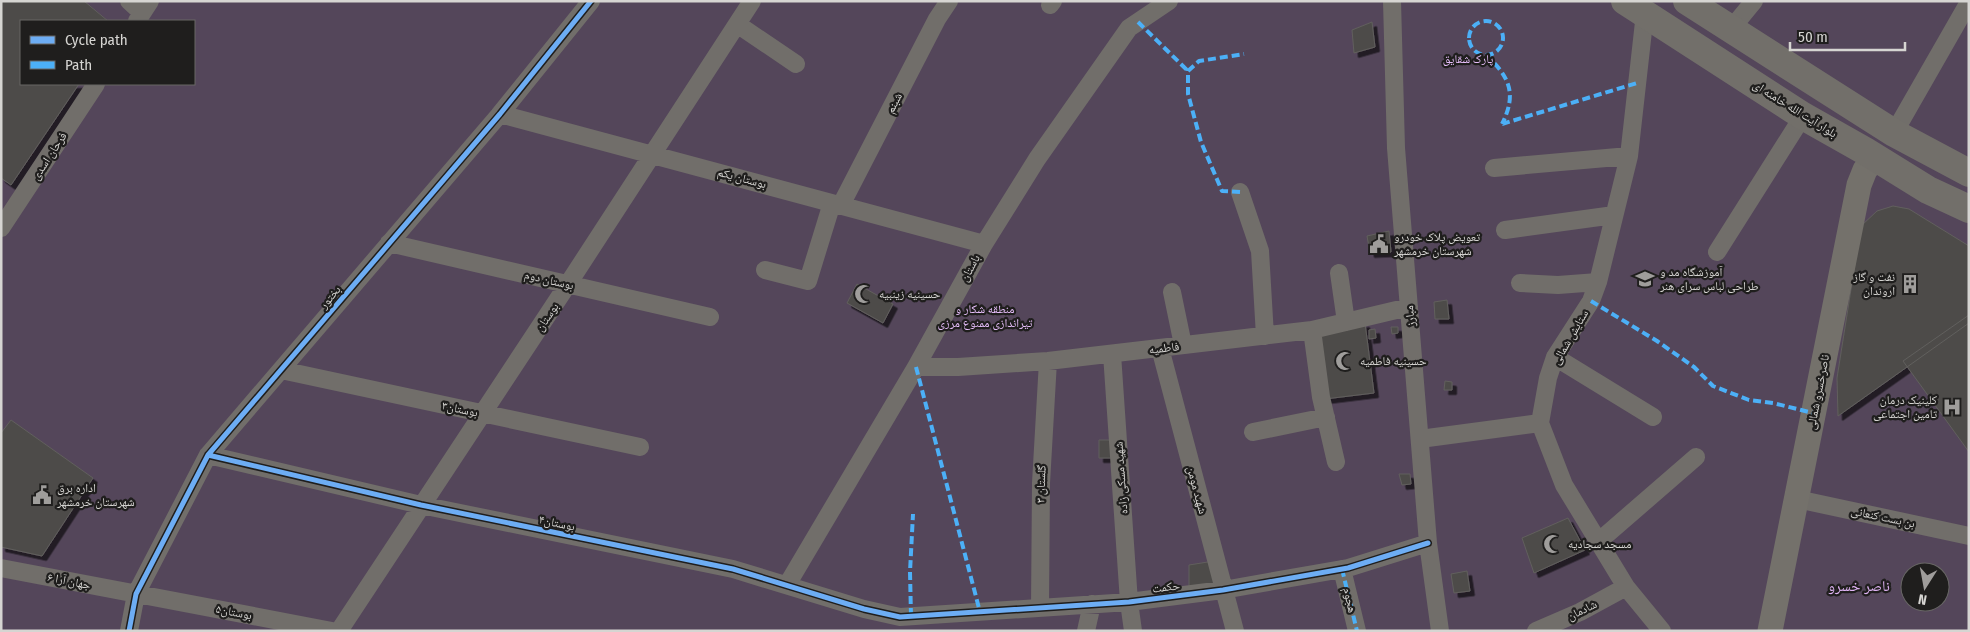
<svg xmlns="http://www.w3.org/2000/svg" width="1970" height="632" viewBox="0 0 1970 632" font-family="'Fira Sans Condensed','Noto Naskh Arabic',sans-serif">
<defs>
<filter id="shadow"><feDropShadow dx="4.5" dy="4.5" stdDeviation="0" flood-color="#0009"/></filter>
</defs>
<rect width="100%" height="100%" fill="#383634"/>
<!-- green -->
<path fill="#54465a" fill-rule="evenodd" d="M1,1H1969V631H1ZM21,21H194V84H21ZM1910,572H1940V602H1910Z"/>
<!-- building -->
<path fill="#4d4c4a" stroke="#615f5d" filter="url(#shadow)" d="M1,1H84L108,21H21V84H79L11,185L1,178Z
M1372,22L1375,47L1354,53L1352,30Z
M1893,206L1909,209L1969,246V323L1838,416L1837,378L1861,226L1877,211Z
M1389,231L1391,252L1370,253L1367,236Z
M857,284L893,304L883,323L847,303Z
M1447,300L1449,319H1435L1434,302Z
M1969,315V452L1903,361Z
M1365,323L1374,393L1325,399L1315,330Z
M1391,327H1398V333L1392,334Z
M1375,329L1376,338L1369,339V330Z
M1445,381L1452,382V390H1444Z
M11,420L93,478L42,556L1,547V433Z
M1099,440H1114L1115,458H1099Z
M1399,474H1410L1411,484L1402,485Z
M1568,518L1585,550L1534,573L1522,538Z
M1214,561L1221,588L1189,593V565Z
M1467,571L1470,591L1454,593L1451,574Z"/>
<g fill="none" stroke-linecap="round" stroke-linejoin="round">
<!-- street -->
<path stroke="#716e6a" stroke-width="18" d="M129,1L142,13
M1392,1L1396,148L1428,543L1440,631
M1050,5L1053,1
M1645,13L1629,156L1598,282L1591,301L1555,357L1548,378L1540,423L1564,485L1626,587L1662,631
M137,21L150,1
M737,24L796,64
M1731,29L1754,1
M500,114L984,244
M1894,133L1969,2
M1494,168L1629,156
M1240,192L1260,251L1265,336
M841,205L937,19L949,1
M1,228L96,84
M1505,230L1614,215
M389,243L710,317
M1717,252L1803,116
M765,270L808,281L832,203
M1339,273L1346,322
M1520,283L1558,285L1598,282
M1172,292L1183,345
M1312,330L1321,397L1336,462
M1160,348L1235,631
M1112,354L1129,602L1133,631
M1555,357L1653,417
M916,367H958L1048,361L1312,330L1409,307
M281,370L640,447
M1253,432L1326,417
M1420,439L1540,423
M208,455L421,505L733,569L864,609L900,617L1129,602L1223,590L1348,568L1428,543
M1797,499L1969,536
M1598,542L1696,457
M1,568L332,631
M1342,569L1357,631
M787,585L916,367L984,244L1037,159L1129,28L1169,1
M1040,608L1041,483L1048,361
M129,631L136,594L208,455L500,114L591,1
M339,631L568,284L752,1
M1086,631L1092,604
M1536,631L1580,612L1626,587"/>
<!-- secondary -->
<path stroke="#74716b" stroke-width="25" d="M1770,631L1859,185L1865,170L1875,158"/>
<!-- primary -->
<path stroke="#726f6a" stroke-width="28" d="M1625,1L1803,116L1865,151L1928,190L1969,209
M1687,1L1894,133L1969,173"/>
<!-- quiet -->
<path stroke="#4cb0f7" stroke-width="4" stroke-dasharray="8 4" stroke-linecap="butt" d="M1469 38a17 17 0 1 1 34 0a17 17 0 1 1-34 0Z
M1138,22L1188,71
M1486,55C1510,77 1517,94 1502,124
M1502,124L1637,83
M1240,192L1222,191L1201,142L1188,94V71L1199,61L1244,54
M1591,301L1657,341L1694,367L1713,386L1749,400L1773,403L1813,413
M916,367L980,612
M1342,569L1357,631
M911,616L910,572L913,514"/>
<!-- cycleway casing -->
<g stroke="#1f1e1d" stroke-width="8">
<path id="cycleway" d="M208,455L421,505L733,569L864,609L900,617L1129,602L1223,590L1348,568L1428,543
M129,631L136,594L208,455L500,114L591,1"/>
</g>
<!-- cycleway -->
<use href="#cycleway" stroke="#6dadf4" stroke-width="5"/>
</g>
<!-- icons -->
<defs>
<g id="civic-bare" transform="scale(1.5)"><path d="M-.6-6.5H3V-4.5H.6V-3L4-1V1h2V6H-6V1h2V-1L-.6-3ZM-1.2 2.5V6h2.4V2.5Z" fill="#9f9d9b" stroke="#1f1e1d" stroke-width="2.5" paint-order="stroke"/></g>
<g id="school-bare" transform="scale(1.5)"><path d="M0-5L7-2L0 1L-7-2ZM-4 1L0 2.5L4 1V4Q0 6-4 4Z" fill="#9f9d9b" stroke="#1f1e1d" stroke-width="2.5" paint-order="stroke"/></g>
<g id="building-bare" transform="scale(1.5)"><path d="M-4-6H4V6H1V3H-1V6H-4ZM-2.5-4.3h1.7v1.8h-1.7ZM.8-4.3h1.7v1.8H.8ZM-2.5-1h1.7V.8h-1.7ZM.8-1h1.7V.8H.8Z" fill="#9f9d9b" stroke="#1f1e1d" stroke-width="2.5" paint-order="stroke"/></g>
<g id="mosque-bare" transform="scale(1.5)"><path d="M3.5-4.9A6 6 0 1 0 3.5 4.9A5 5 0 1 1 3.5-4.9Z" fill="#9f9d9b" stroke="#1f1e1d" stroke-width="2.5" paint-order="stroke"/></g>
<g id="hospital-bare" transform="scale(1.5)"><path d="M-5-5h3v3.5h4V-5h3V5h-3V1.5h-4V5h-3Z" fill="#9f9d9b" stroke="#1f1e1d" stroke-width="2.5" paint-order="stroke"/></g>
</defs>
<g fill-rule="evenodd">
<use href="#civic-bare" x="1379" y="244"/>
<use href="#school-bare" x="1645" y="279"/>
<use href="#building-bare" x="1910" y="284"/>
<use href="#mosque-bare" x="864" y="294"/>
<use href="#mosque-bare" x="1345" y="361"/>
<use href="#hospital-bare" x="1952" y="407"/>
<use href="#civic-bare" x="42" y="495"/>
<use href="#mosque-bare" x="1553" y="544"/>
</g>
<g text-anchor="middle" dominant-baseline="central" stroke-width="4.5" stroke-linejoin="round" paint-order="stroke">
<!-- park labels -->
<g font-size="12" fill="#e8bffc" stroke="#1f1e1d">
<text x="1468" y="59">پارک شقایق</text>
<text x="985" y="309">منطقه شکار و<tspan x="985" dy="14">تیراندازی ممنوع مرزی</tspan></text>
</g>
<!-- street labels -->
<g font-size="12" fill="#d6d5d2" stroke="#1f1e1d">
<text transform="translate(894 103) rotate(-63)">شبنم</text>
<text transform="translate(1795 109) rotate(32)">بلوار آیت الله خامنه ای</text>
<text transform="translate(49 156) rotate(-57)">فرحان اسدی</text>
<text transform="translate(742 178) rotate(15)">بوستان یکم</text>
<text transform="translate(970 268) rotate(-61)">باستان</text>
<text transform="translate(549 280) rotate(13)">بوستان دوم</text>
<text transform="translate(330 297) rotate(-50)">بختور</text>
<text transform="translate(1410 316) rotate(-95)">مبارز</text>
<text transform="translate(547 317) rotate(-56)">بوستان</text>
<text transform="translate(1570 337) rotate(-60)">ستایش شمالی</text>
<text transform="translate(1164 348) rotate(-7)">فاطمیه</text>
<text transform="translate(1818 392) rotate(-79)">ناصرخسرو شمالی</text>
<text transform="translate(460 409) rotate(12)">بوستان۳</text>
<text transform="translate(1121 478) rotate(-94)">شهید مسکی زاده</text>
<text transform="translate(1041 484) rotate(-88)">گلستان ۳</text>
<text transform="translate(1197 490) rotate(75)">شهید مومن</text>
<text transform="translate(1883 517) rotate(12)">بن بست کنعانی</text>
<text transform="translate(557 523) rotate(12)">بوستان۴</text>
<text transform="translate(69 581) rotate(11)">جهان آرا ۶</text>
<text transform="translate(1166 587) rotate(-7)">حکمت</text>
<text transform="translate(1350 600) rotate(77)">هجوم</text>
<text transform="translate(1582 610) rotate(-26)">شادمان</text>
<text transform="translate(234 612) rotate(11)">بوستان۵</text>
</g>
<!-- poi labels -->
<g font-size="12" fill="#d6d5d2" stroke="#1f1e1d" text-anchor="start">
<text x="1394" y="237">تعویض پلاک خودرو<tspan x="1394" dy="14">شهرستان خرمشهر</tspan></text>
<text x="1660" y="272">آموزشگاه مد و<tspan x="1660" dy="14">طراحی لباس سرای هنر</tspan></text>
<text x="1895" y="277" text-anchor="end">نفت و گاز<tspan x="1895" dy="14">اروندان</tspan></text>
<text x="879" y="294">حسینیه زینبیه</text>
<text x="1360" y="361">حسینیه فاطمیه</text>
<text x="1937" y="400" text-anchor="end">کلینیک درمان<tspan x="1937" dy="14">تامین اجتماعی</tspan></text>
<text x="57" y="488">اداره برق<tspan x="57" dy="14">شهرستان خرمشهر</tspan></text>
<text x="1568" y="544">مسجد سجادیه</text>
</g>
<!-- quarter labels -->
<g font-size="15" fill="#e1b5f6" stroke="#1f1e1d">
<text x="1859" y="586">ناصر خسرو</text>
</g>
</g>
<!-- border -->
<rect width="1970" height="632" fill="none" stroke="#d6d5d2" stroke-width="5"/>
<!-- legend -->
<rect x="20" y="20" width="175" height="65" fill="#1f1e1d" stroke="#686765"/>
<rect x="30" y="36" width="25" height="8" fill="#6dadf4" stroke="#686765"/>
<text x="65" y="45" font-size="15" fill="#d6d5d2">Cycle path</text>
<rect x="30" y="61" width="25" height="8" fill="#4cb0f7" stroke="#686765"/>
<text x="65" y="70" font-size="15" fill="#d6d5d2">Path</text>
<!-- north arrow -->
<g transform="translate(1925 587) rotate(191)"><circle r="24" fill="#1f1e1d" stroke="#686765"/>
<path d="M0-4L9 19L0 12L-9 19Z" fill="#9f9d9b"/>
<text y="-8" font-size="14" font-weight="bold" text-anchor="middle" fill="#d6d5d2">N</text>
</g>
<!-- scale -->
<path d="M1790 42v8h115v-8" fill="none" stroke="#d6d5d2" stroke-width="2.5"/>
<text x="1798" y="42" font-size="15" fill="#d6d5d2" stroke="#1f1e1d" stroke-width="4" paint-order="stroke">50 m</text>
</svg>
